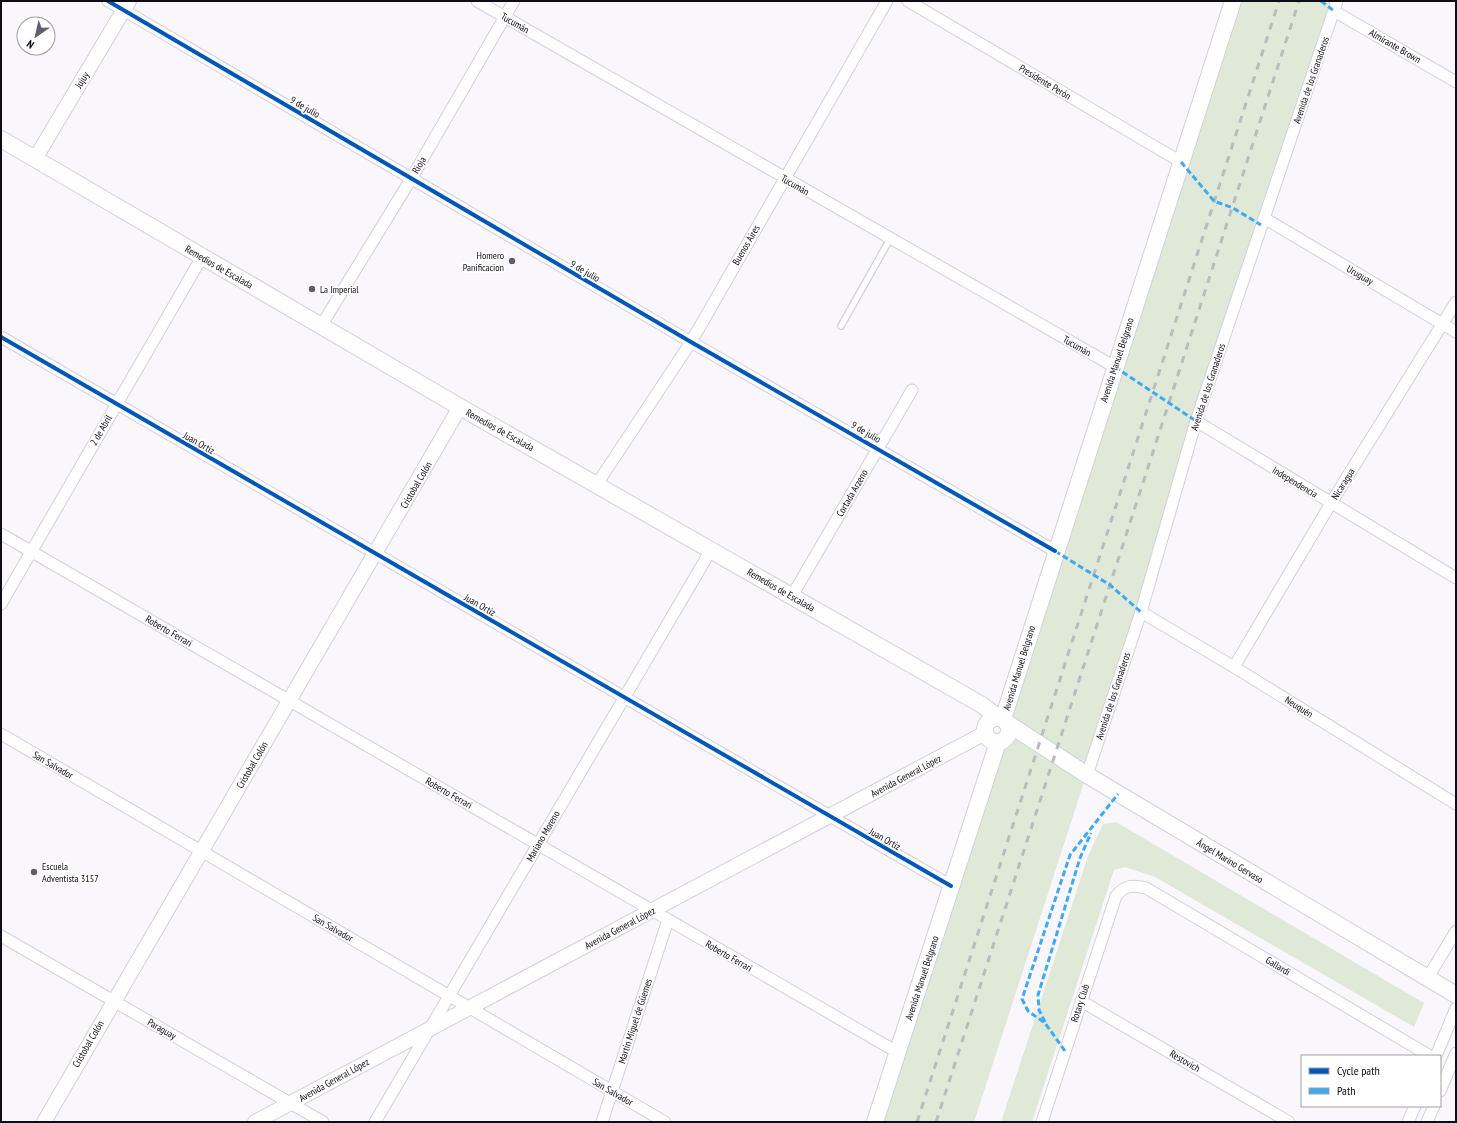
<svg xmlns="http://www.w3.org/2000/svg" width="1457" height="1123" viewBox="0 0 1457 1123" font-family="'PT Sans Narrow',sans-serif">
<rect width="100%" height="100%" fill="#f9f7fc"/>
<!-- green -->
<path fill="#e0e9d8" d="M1233,1H1337L974,1122H875L998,742L1003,719Z
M1116,822L1424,1003L1414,1027L1155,877L1125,867L1114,870L1032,1122H1001L1088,856L1103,824Z"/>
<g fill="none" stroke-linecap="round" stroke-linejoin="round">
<!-- service casing -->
<g stroke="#d3d0d9" stroke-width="8">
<path id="service" d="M841,326L890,239"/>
</g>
<!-- minor casing -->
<g stroke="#d3d0d9" stroke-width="13">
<path id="minor" d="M108,1L691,342L1055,551
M477,1L1115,367
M908,1L1181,162
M1334,11L1456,82
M1264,218L1456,332
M321,326L411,179L514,1
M1,337L951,886
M1196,421L1456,578
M597,484L691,342L887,1
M1,534L897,1052
M792,596L912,390
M1,604L202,257
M1141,612L1234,667L1456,804
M1234,667L1331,503L1456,302
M1,734L665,1122
M1087,775L1141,612L1196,421L1337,1
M1,936L323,1122
M1427,979L1456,931
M1081,1001L1289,1122
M1436,1056L1456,1008
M1440,1091L1456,1053
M375,1122L711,550
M602,1122L668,920
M1042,1122L1116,896C1125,885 1132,885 1146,888L1430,1056
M1408,1122L1415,1106
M1427,1122L1434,1106"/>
</g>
<!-- tertiary casing -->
<g stroke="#d3d0d9" stroke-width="16">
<path id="tertiary" d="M35,159L129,1
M44,1122L460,407
M255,1122L985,733"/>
</g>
<!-- secondary casing -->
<g stroke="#d3d0d9" stroke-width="18">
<path id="secondary" d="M1,139L460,407L982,705L999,718
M985 730a12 12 0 1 1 24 0a12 12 0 1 1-24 0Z
M1003,719L1233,1
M1007,723L1087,775L1456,995
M875,1122L998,742"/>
</g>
<!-- service -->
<use href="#service" stroke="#fefeff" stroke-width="5.5"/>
<!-- minor -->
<use href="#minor" stroke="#fefeff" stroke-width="11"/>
<!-- tertiary -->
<use href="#tertiary" stroke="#fefeff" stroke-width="14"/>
<!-- secondary -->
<use href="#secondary" stroke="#fefeff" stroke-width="16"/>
<!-- rail -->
<path stroke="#bbbabc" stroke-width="3" stroke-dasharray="7 7" stroke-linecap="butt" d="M917,1122L1279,1
M936,1122L1299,1"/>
<!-- quiet -->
<path stroke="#3fa9f5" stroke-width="3" stroke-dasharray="6 3" stroke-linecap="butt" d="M1321,1L1334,11
M1181,162L1214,201L1233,208L1261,225
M1115,367L1196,421
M1055,551L1110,585L1141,612
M1045,1022L1039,1010L1038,995L1080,858L1091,833
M1065,1051L1045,1023L1028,1011L1022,999L1070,855L1118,794"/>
<!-- cycleway casing -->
<g stroke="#fff" stroke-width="6">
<path id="cycleway" d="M108,1L691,342L1055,551
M1,337L951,886"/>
</g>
<!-- cycleway -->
<use href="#cycleway" stroke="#0057b8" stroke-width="4"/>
</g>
<!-- markers -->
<g fill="#615e67" stroke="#fff" stroke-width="1.5">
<circle cx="512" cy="261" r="4"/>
<circle cx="312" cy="289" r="4"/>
<circle cx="34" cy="872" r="4"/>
</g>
<g text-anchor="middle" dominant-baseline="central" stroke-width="3.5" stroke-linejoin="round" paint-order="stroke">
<!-- street labels -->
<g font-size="10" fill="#0f0c17" stroke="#fff">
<text transform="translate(515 23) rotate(30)">Tucumán</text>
<text transform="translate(1395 46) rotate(30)">Almirante Brown</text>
<text transform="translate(82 80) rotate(-59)">Jujuy</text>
<text transform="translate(1311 80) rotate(-71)">Avenida de los Granaderos</text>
<text transform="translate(1045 82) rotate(31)">Presidente Perón</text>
<text transform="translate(305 107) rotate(30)">9 de julio</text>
<text transform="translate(419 165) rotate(-60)">Rioja</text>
<text transform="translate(795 185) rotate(30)">Tucumán</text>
<text transform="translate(746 245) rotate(-60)">Buenos Aires</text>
<text transform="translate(219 267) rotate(30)">Remedios de Escalada</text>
<text transform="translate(585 271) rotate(30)">9 de julio</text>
<text transform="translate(1360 275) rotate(30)">Uruguay</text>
<text transform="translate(1077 346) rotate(30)">Tucumán</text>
<text transform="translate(1117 360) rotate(-72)">Avenida Manuel Belgrano</text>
<text transform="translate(1208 387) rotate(-72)">Avenida de los Granaderos</text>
<text transform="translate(101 430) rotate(-60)">2 de Abril</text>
<text transform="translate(500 430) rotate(29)">Remedios de Escalada</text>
<text transform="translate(866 432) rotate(30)">9 de julio</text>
<text transform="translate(199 443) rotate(30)">Juan Ortiz</text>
<text transform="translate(1295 482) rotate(31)">Independencia</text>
<text transform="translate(1343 484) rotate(-58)">Nicaragua</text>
<text transform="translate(416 485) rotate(-60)">Cristobal Colón</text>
<text transform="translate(852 493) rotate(-60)">Cortada Arzeno</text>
<text transform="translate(781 590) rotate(30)">Remedios de Escalada</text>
<text transform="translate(480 605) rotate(30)">Juan Ortiz</text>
<text transform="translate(169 631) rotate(30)">Roberto Ferrari</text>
<text transform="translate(1019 668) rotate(-73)">Avenida Manuel Belgrano</text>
<text transform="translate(1113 696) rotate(-72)">Avenida de los Granaderos</text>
<text transform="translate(1299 707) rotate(32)">Neuquén</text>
<text transform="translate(53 765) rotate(30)">San Salvador</text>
<text transform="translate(252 765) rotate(-60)">Cristobal Colón</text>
<text transform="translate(906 776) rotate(-28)">Avenida General López</text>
<text transform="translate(449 793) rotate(30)">Roberto Ferrari</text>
<text transform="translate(543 836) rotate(-60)">Mariano Moreno</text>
<text transform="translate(885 839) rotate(30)">Juan Ortiz</text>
<text transform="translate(1230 861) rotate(31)">Ángel Marino Gervaso</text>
<text transform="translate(333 928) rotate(30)">San Salvador</text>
<text transform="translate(620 928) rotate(-28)">Avenida General López</text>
<text transform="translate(729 956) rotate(30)">Roberto Ferrari</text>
<text transform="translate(1278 966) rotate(31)">Gallardi</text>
<text transform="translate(922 978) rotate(-72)">Avenida Manuel Belgrano</text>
<text transform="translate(1080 1003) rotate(-72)">Rotary Club</text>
<text transform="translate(635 1021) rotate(-72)">Martín Miguel de Güemes</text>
<text transform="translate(162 1029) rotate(30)">Paraguay</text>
<text transform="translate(88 1044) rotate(-60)">Cristobal Colón</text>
<text transform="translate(1185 1061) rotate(30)">Restovich</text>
<text transform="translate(334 1080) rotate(-29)">Avenida General López</text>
<text transform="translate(613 1092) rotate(30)">San Salvador</text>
</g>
<!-- poi labels -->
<g font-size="10" fill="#0f0c17" stroke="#fff" text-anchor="start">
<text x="504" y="255" text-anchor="end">Homero<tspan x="504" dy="12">Panificacion</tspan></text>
<text x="320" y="289">La Imperial</text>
<text x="42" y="866">Escuela<tspan x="42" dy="12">Adventista 3157</tspan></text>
</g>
</g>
<!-- border -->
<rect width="1457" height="1123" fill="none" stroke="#0f0c17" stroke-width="4"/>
<!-- legend -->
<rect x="1301" y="1055" width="140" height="52" fill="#ffffff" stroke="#9f9ea2"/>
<rect x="1309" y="1068" width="20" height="6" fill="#0057b8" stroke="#9f9ea2"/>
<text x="1337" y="1075" font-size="12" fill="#0f0c17">Cycle path</text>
<rect x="1309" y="1088" width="20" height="6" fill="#3fa9f5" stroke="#9f9ea2"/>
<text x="1337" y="1095" font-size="12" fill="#0f0c17">Path</text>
<!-- north arrow -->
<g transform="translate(36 36) rotate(214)"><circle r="19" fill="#ffffff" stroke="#9f9ea2"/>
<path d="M0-3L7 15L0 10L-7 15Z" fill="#615e67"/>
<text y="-6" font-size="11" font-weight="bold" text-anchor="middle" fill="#0f0c17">N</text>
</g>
</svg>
